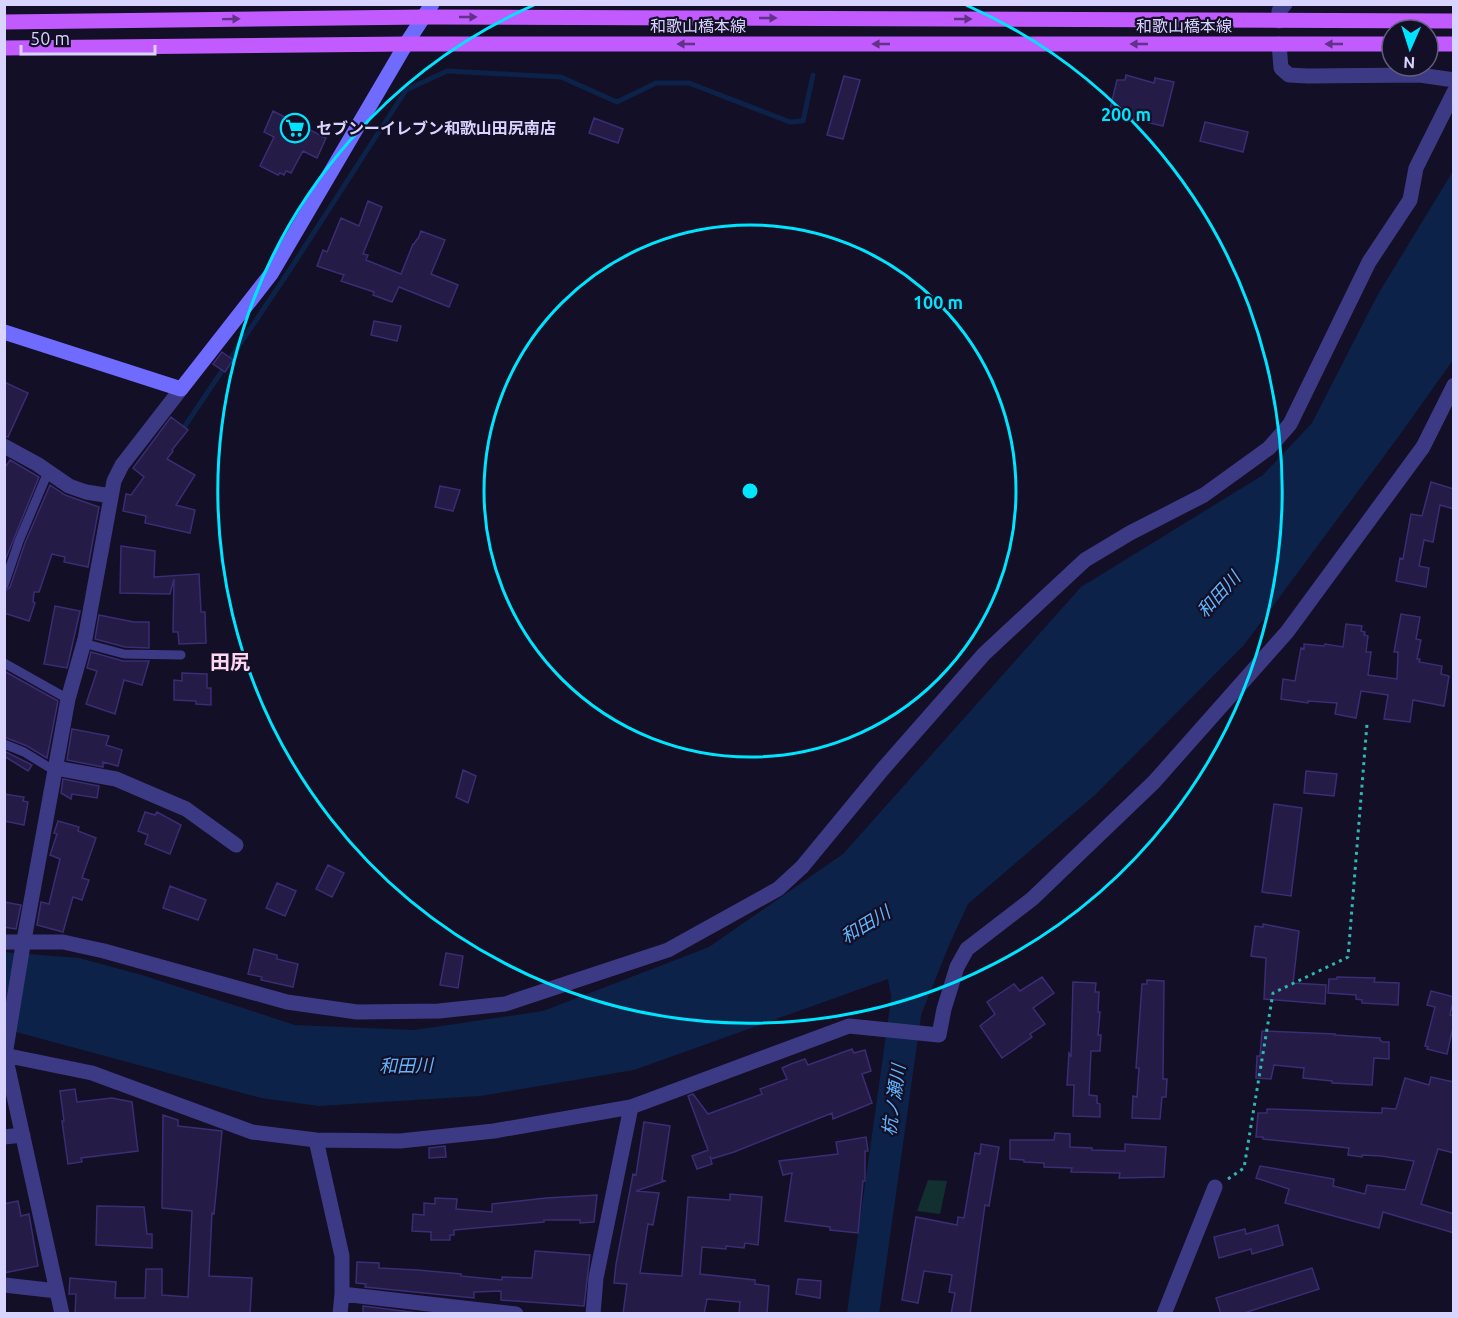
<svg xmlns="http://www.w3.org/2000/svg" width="1458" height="1318" viewBox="0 0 1458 1318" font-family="Ubuntu,'Noto Sans JP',sans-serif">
<rect width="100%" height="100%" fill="#130f26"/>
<!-- green -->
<path fill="#12302f" d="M928,1180L947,1181L940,1214L917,1211Z"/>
<!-- water -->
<path fill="#0c2248" d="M1453,171V360L1399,436L1244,645L1095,795L968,904L950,943L921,1015L894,1012L888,979L634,1070L480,1096L319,1106L261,1098L5,1029L4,952L79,958L142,975L295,1025L414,1030L543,1011L709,947L843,854L1081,587L1263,475L1312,423L1377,296Z"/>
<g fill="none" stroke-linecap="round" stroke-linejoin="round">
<!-- stream -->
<path stroke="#0c2248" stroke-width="5" d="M185,426L291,268L406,90L447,71L484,73L561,77L617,102L656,83H689L790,122L803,121L813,75"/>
<!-- river -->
<path stroke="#0c2248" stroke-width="32" d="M863,1314L911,972"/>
</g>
<!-- building -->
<path fill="#241b47" stroke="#3b2d73" stroke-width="1.5" d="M1126,75L1154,83L1155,78L1174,82L1163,126L1109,113L1117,80H1125Z
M844,76L860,80L843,139L827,135Z
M273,111L326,138L317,158L303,151L291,173L286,171L284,175L280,173L278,175L260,166L274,137L264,132Z
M594,118L623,129L618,143L589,133Z
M1205,122L1248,132L1243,152L1200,141Z
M368,201L382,207L363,254L368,255L366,260L401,274L413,244H414L417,239H418L421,231L445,240L431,274L458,285L449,307L399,287L392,302L373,295L374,292L341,281L344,275L317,266L323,250L327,252L341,218L359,226Z
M374,321L401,326L397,341L371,335Z
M222,352L233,360L225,372L213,364Z
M4,382L28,393L8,437L4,436Z
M171,417L188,430L172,450L173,451L167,459L195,475L176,505L195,510L190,533L145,523L146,516L123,511L126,494L131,495L144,477L133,468Z
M10,460L39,477L4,563V469Z
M1431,482L1454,489V509L1440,505L1433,542L1424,540L1419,566L1429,568L1426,587L1396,581L1400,558L1403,559L1411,514L1422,516Z
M50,485L65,495L99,507L88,567L64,562L65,557L52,554L39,592H34L33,602L35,603L29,621L4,613V592L10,587L25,543Z
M440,486L460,490L453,511L435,507Z
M121,546L155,551L154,577L199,574L201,612H205L206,643L179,644L178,632H173L174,579L170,594L120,593Z
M55,606L80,611L67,668L44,664Z
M1401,614L1420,617L1416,639L1421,640L1417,659H1420L1419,662L1442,666L1441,674L1449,676L1444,706L1413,700L1410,722L1384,719L1388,695L1361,691L1356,718L1335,714L1337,703L1308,701V703L1281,699L1283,679L1295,681L1301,648L1304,649V644L1324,646L1325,644L1343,647L1346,624L1362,626L1361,631L1365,632L1364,635L1368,636L1366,652H1371L1368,675L1397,679L1398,652H1394Z
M99,615L134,622H149V648L125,647L95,639Z
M91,652L123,661H149L142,685L124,680L115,714L86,704L97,671L87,668Z
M4,671L58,701L47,758L27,746L4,737Z
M182,673L207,674V688H211V705L196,704V701L174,700V680L182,681Z
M72,729L109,736L106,745L122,750L118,766L103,762V767L67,760Z
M4,751L32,765L28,771L4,756Z
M463,770L476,776L468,803L456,797Z
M1306,771L1337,774L1334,796L1304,793Z
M63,779L99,786L97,798L72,794L71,799L61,793Z
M4,794L24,797L23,801L28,802L24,825L4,821Z
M1274,804L1302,808L1291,896L1262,892Z
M145,812L155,815L157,812L181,825L170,854L145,844L148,835L138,831Z
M58,821L79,827L78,831L96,838L82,878L89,880L82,900L73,897L63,932L37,925L41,902L49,904L60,859L50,855L57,834L54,833Z
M328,865L344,873L332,897L316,889Z
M277,883L296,891L285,916L266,908Z
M170,886L206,900L198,920L163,908Z
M4,902L21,905L16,929L4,927Z
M1263,924L1299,931L1293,983L1326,985L1325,1004L1264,999L1266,958L1251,956L1255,926L1263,927Z
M254,949L277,955V959L298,964L293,987L261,980L262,977L248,974Z
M446,953L463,956L458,988L440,985Z
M1042,977L1054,993L1033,1008L1045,1024L1030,1034L1032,1037L1002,1058L980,1026L995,1014L987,1002L1014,984L1020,991Z
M1337,977L1375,978L1374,982L1399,983L1398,1005L1362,1003V1000L1356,999V995L1328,993L1329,979H1337Z
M1147,980L1164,981L1163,1079H1167L1166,1097H1162L1160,1119L1132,1118L1133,1096L1137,1097L1139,1068H1136L1142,984H1147Z
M1073,982L1096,983L1095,992H1099L1098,1012H1100L1098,1035H1101L1100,1051H1091L1089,1095L1097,1096V1103L1100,1104V1117L1073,1116L1074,1085H1067L1069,1053L1071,1057Z
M1431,991L1454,997L1450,1015L1454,1016V1023L1447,1054L1427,1049L1428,1047L1425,1046L1435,1007L1427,1005Z
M1262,1031L1335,1034V1035L1380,1038V1040L1383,1042H1389V1059L1374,1058L1372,1085L1332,1083V1081L1303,1078L1304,1068L1274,1065L1271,1079L1256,1078L1257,1056H1260Z
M852,1049L854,1053L865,1050L871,1071L862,1074L872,1103L833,1119L832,1113L734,1152L711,1159L710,1156L712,1164L697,1169L692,1156L708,1150L688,1096L693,1094L708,1114L762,1094L760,1089L787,1079L782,1068L791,1064L805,1059L808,1065Z
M1431,1077L1454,1082V1153L1438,1149L1421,1204L1454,1214V1233L1383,1212L1379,1228L1285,1203L1289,1189L1256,1178L1260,1166L1334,1179L1333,1186L1365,1194L1367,1185L1405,1190L1414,1161L1381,1156L1362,1155V1157L1348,1155L1349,1148L1263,1139V1137H1256L1258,1113H1267V1109L1382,1113V1108L1396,1109L1405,1078L1429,1085Z
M75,1089L77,1102L112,1098L132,1102L138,1151L81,1158L82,1162L68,1164L62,1121H64L60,1091Z
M163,1115L178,1120V1126L222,1131L214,1214L212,1213L209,1276L252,1278L250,1314H75L76,1294H69L70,1278L116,1282L115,1298H145L146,1269H162V1295L188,1297L192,1211L162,1208Z
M644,1122L670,1126L662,1180L665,1181L636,1191L659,1193L653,1225L648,1224L640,1273L682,1276L688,1197L730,1200V1194L762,1197L758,1245L745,1243L744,1248L726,1246V1249L702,1247L700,1274L755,1280V1284L769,1286L767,1314H739L740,1302L707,1299L704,1314H623L627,1284L614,1283L616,1264L633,1174L636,1175Z
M1055,1133L1070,1134V1147L1092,1148V1150L1125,1151V1144L1166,1147L1164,1177L1119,1178L1120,1173L1071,1172L1072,1168L1044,1167V1163L1024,1162V1160L1010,1159V1140H1054Z
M866,1137L868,1151H865V1181H863L858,1233L830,1230V1227L785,1221L792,1173L783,1175L779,1161L838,1154L836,1142Z
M981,1144L999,1147L989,1206L985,1205L970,1314H951L955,1293L949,1292L952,1275L924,1271L918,1303L902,1300L916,1217L957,1225L958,1217L964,1218L975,1153L980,1154Z
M445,1146L446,1157L429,1158V1148Z
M597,1195L594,1222L580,1223V1220H544V1222L454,1230V1235H450V1240H431V1232L412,1231L413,1214L424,1215V1203L435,1204V1198L457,1199L456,1209L492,1212V1204L546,1198Z
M18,1201L21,1216L29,1214L38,1266L4,1273V1204Z
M97,1206L144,1207L147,1234H152V1248L96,1245Z
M1278,1225L1283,1245L1252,1254L1251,1249L1219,1258L1214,1237L1245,1229L1246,1234Z
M535,1251L590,1255L584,1306L501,1300V1291L474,1292V1298L365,1287L366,1284L356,1283L357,1262L379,1263V1268L418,1270L461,1274V1276L502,1280V1277L532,1278Z
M1312,1268L1319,1289L1241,1314H1221L1216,1298Z
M798,1279L821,1281L820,1298L796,1294Z
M363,1306L418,1313V1314H363Z"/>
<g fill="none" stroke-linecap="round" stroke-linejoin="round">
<!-- path -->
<path stroke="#2fb8b0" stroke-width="3" stroke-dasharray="3 4.5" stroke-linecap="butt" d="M1228,1179L1244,1168L1273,993L1348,957L1367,724"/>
<!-- lane -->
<path stroke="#3d3a85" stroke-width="9" d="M4,585L19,541L48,472
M83,643L124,654L181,655
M4,663L68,699
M4,744L24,752L55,771"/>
<!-- street -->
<path stroke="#3d3a85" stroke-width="15" d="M1279,21V11L1285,4
M1279,44L1281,68L1289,75L1308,76L1420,75L1454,80
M4,446L37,464L69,486L86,492L111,496
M56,768L116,779L186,809L236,845
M4,942H63L104,951L287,1002L357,1012L439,1011L505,1004L668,950L778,889L802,867L882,770L984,654L1085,560L1130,533L1204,495L1269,448L1290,424L1369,262L1410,200L1416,168L1454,92
M4,1055L92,1073L252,1132L316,1140L400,1141L494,1131L631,1107L849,1026L939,1035L944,1009L957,967L967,949L1032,899L1154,782L1287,632L1423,447L1454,385
M4,1137L23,1135
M316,1140L342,1256V1294L516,1314
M4,1285L57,1291
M62,1314L5,1055L22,951L68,699L85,639L114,481L122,465L181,389
M340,1314L342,1294
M593,1314L596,1278L631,1107
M1164,1314L1215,1187"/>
<!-- secondary -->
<path stroke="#6f6bff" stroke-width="15" d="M4,332L181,389L271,274L406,44L432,4"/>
<!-- primary -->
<path stroke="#c25bff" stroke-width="15" d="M4,22L425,17L1454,21
M1428,44H1454
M4,48L406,44H1392"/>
</g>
<!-- one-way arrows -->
<defs><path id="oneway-solid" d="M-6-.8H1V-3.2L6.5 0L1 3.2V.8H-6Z" transform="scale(1.5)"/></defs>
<g fill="#623188">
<use href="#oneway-solid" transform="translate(468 17)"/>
<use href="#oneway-solid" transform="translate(768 18)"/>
<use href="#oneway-solid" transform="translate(231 19) rotate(-1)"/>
<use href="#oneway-solid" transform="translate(963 19)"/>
<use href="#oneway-solid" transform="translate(686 44) rotate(-180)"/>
<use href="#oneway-solid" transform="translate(881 44) rotate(180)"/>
<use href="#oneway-solid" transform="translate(1139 44) rotate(180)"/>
<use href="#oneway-solid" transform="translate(1334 44) rotate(180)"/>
</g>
<!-- distance rings -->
<g fill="none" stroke="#00e5ff" stroke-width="3">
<circle cx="750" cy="491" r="266"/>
<path d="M966 5A532 532 0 1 1 534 5"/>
</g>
<!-- icons -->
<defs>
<g id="supermarket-ring" transform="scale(1.5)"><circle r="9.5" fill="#130f26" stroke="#00e5ff" stroke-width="1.5"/><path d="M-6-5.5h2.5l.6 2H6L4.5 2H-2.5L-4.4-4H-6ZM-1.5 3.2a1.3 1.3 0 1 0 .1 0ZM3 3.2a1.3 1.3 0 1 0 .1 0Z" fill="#00e5ff"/></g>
</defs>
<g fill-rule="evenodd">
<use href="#supermarket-ring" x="295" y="128"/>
</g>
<g text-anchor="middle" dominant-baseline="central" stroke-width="4.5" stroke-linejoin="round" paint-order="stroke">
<!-- street labels -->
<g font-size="16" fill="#d9d4ff" stroke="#130f26">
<text x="698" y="26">和歌山橋本線</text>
<text x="1184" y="26">和歌山橋本線</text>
</g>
<!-- poi labels -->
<g font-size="16" font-weight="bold" fill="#d9d4ff" stroke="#130f26" text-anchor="start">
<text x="316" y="128">セブンーイレブン和歌山田尻南店</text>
</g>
<!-- water labels -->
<g font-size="18" font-style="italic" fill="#62b6ff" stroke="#130f26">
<text transform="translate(1218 594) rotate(-48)">和田川</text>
<text transform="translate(865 924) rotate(-31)">和田川</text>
<text transform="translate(406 1065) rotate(-1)">和田川</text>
<text transform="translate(893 1100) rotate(-82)">杭ノ瀬川</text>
</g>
<!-- quarter labels -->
<g font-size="20" font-weight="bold" fill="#ffd6f0" stroke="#130f26">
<text x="230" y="661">田尻</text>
</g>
</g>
<circle cx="750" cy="491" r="9" fill="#00e5ff" stroke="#130f26" stroke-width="3"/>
<g font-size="18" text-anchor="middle" font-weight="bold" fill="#00e5ff" stroke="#130f26" stroke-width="4.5" stroke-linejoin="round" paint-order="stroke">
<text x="1126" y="121">200 m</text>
<text x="938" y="309">100 m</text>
</g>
<!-- border -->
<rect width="1458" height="1318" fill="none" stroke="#d9d4ff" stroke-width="12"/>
<!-- north arrow -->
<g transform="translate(1410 48) rotate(183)"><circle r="28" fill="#130f26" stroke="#625e7d" stroke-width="1.5"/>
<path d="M0-4.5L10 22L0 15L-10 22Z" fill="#00e5ff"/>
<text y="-9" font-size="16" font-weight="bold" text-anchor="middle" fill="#d9d4ff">N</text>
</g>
<!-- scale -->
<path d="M21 45v9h134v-9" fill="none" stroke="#d9d4ff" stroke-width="3"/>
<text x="30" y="45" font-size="18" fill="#d9d4ff" stroke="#130f26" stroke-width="4.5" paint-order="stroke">50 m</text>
</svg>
